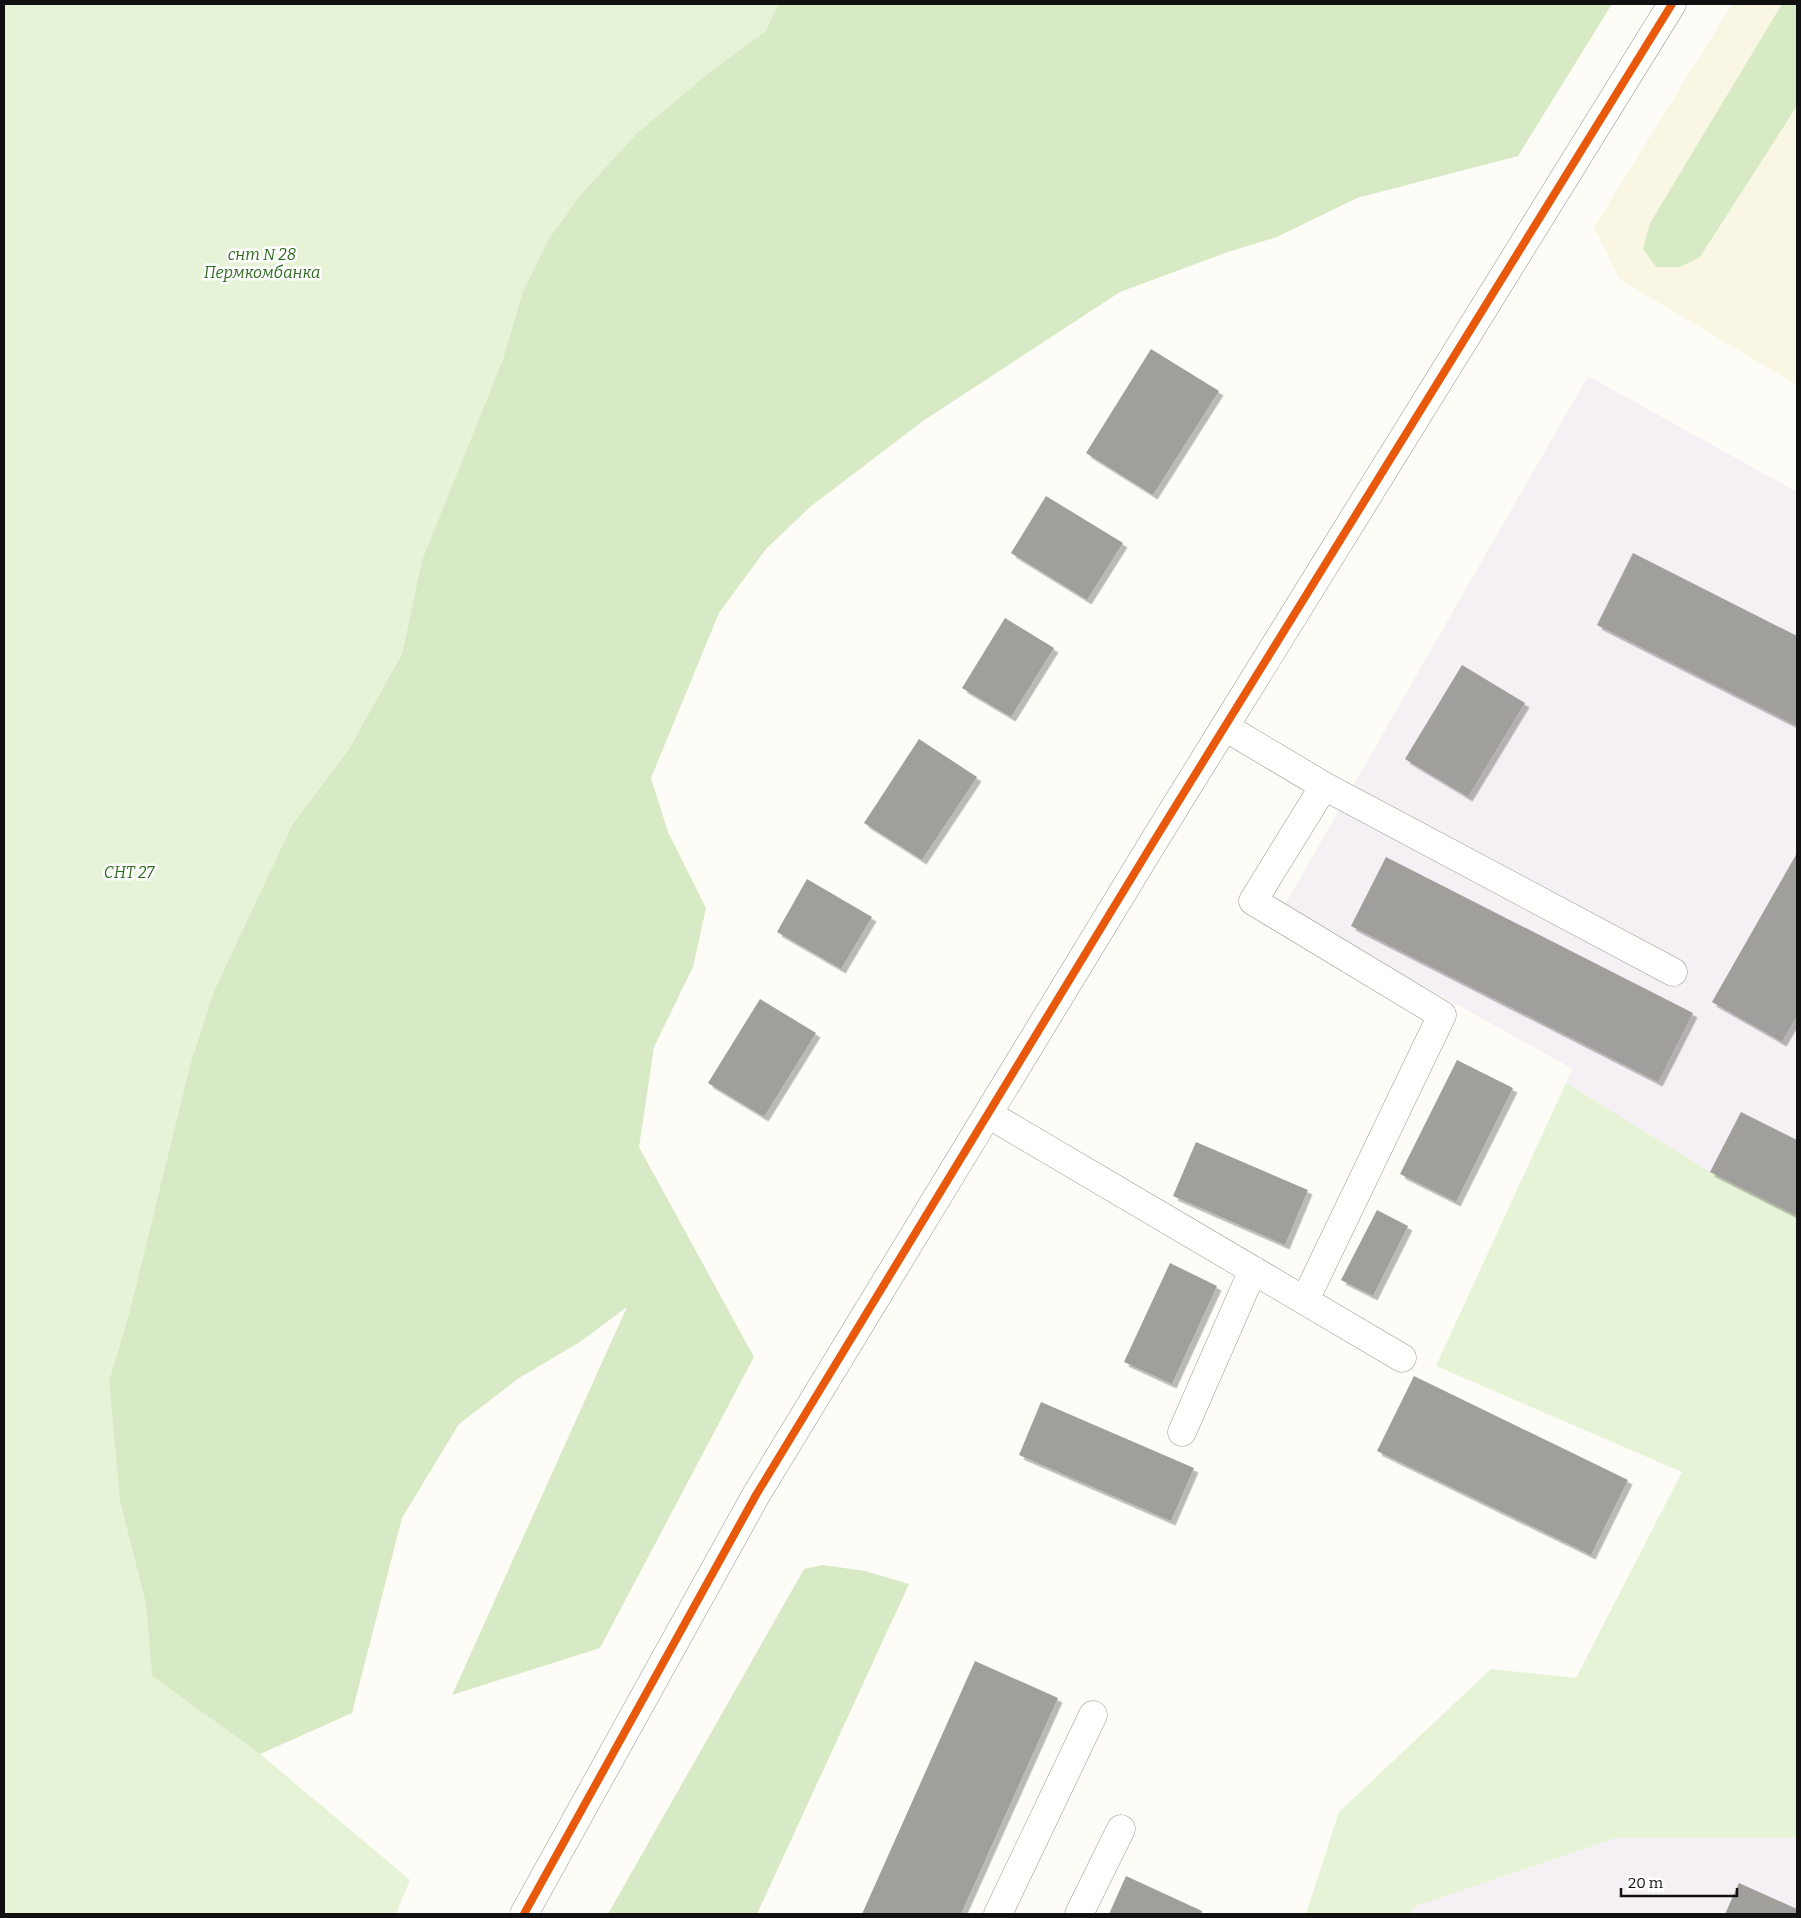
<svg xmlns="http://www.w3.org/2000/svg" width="1801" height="1918" viewBox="0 0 1801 1918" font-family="Bitter,serif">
<defs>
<filter id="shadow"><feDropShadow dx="4.5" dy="4.5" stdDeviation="0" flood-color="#0004"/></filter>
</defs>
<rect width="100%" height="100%" fill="#fdfcf7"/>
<!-- industrial -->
<path fill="#f5f0f3" d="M1588,376L1797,492V1216L1710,1172L1566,1083L1573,1069L1283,908Z
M1616,1838H1797V1914H1412V1907Z"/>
<!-- farmland -->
<path fill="#f9f7e4" d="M1732,4H1782L1650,223L1700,257L1797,106V385L1619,279L1594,227Z"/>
<!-- green -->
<path fill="#e7f3d7" d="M4,4H778L766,31L711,71L636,134L583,192L522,294L503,359L422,560L402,652L349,749L292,825L214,991L190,1065L130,1310L109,1381L120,1502L146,1604L152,1676L260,1754L410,1880L396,1914H4Z
M1566,1083L1710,1172L1797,1216V1838H1616L1413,1907L1412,1914H1306L1339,1812L1491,1669L1576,1678L1682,1472L1436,1366Z"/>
<!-- forest -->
<path fill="#d8eac5" d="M778,4H1612L1518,156L1357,198L1277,237L1225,253L1120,292L923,421L810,507L766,549L719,613L651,778L668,832L706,908L693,967L654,1047L639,1147L754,1357L600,1648L452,1695L627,1307L580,1342L519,1378L459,1424L402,1518L352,1713L260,1754L152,1676L146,1604L120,1502L109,1381L130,1310L190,1065L214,991L292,825L349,749L402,653L422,560L503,359L522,294L548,240L583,192L636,134L711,71L766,31Z
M1782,4H1797V106L1700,257L1680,267H1656L1643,249L1650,223Z
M823,1565L865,1571L909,1584L757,1914H608L804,1569Z"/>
<!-- building -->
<path fill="#a19f9c" filter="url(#shadow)" d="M1151,349L1219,391L1153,495L1086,453Z
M1046,496L1123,543L1087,600L1011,553Z
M1633,553L1797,636V726L1597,625Z
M1005,618L1054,648L1011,717L962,688Z
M1462,665L1525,703L1468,797L1405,759Z
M919,739L977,777L922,860L864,823Z
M1797,853V1016L1782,1042L1712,1002Z
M1386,857L1693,1013L1658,1082L1351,926Z
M807,879L872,917L841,969L777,932Z
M760,999L816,1033L764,1117L708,1083Z
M1457,1060L1513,1088L1456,1202L1400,1174Z
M1741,1112L1797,1140V1216L1710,1172Z
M1196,1142L1308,1190L1285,1245L1173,1196Z
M1377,1210L1408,1226L1373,1296L1341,1280Z
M1170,1263L1217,1286L1172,1384L1124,1362Z
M1414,1376L1628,1480L1591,1555L1377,1451Z
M1041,1402L1194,1468L1171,1521L1019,1455Z
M975,1661L1058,1698L961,1914H862Z
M1126,1876L1202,1911L1201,1914H1109Z
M1739,1883L1797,1909V1914H1725Z"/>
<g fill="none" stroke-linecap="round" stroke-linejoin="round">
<!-- minor casing -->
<g stroke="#979795" stroke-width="29">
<path id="minor" d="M1225,727L1324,786L1673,972
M988,1114L1402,1358
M1305,1300L1442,1015L1253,901L1324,786
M1182,1432L1253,1270
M524,1914L756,1495L1154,841L1672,4
M998,1914L1093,1715
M1079,1914L1121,1829"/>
</g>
<!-- minor -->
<use href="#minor" stroke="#fffffe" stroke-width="28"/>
<!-- cycleway casing -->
<g stroke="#fff" stroke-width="11">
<path id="cycleway" d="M524,1914L756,1495L1154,841L1672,4"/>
</g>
<!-- cycleway -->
<use href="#cycleway" stroke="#e8590c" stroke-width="8"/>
</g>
<g text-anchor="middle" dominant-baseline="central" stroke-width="5" stroke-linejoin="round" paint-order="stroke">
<!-- park labels -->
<g font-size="16" font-style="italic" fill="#2f6b1f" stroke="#fff">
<text x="262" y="254">снт N 28<tspan x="262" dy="18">Пермкомбанка</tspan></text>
<text x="129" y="872">СНТ 27</text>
</g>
</g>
<!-- border -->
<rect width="1801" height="1918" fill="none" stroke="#111111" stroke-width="10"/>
<!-- scale -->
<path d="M1621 1888v8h116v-8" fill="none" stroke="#111111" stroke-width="2.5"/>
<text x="1628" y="1888" font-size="15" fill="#111111" stroke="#ffffff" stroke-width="4" paint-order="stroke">20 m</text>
</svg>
